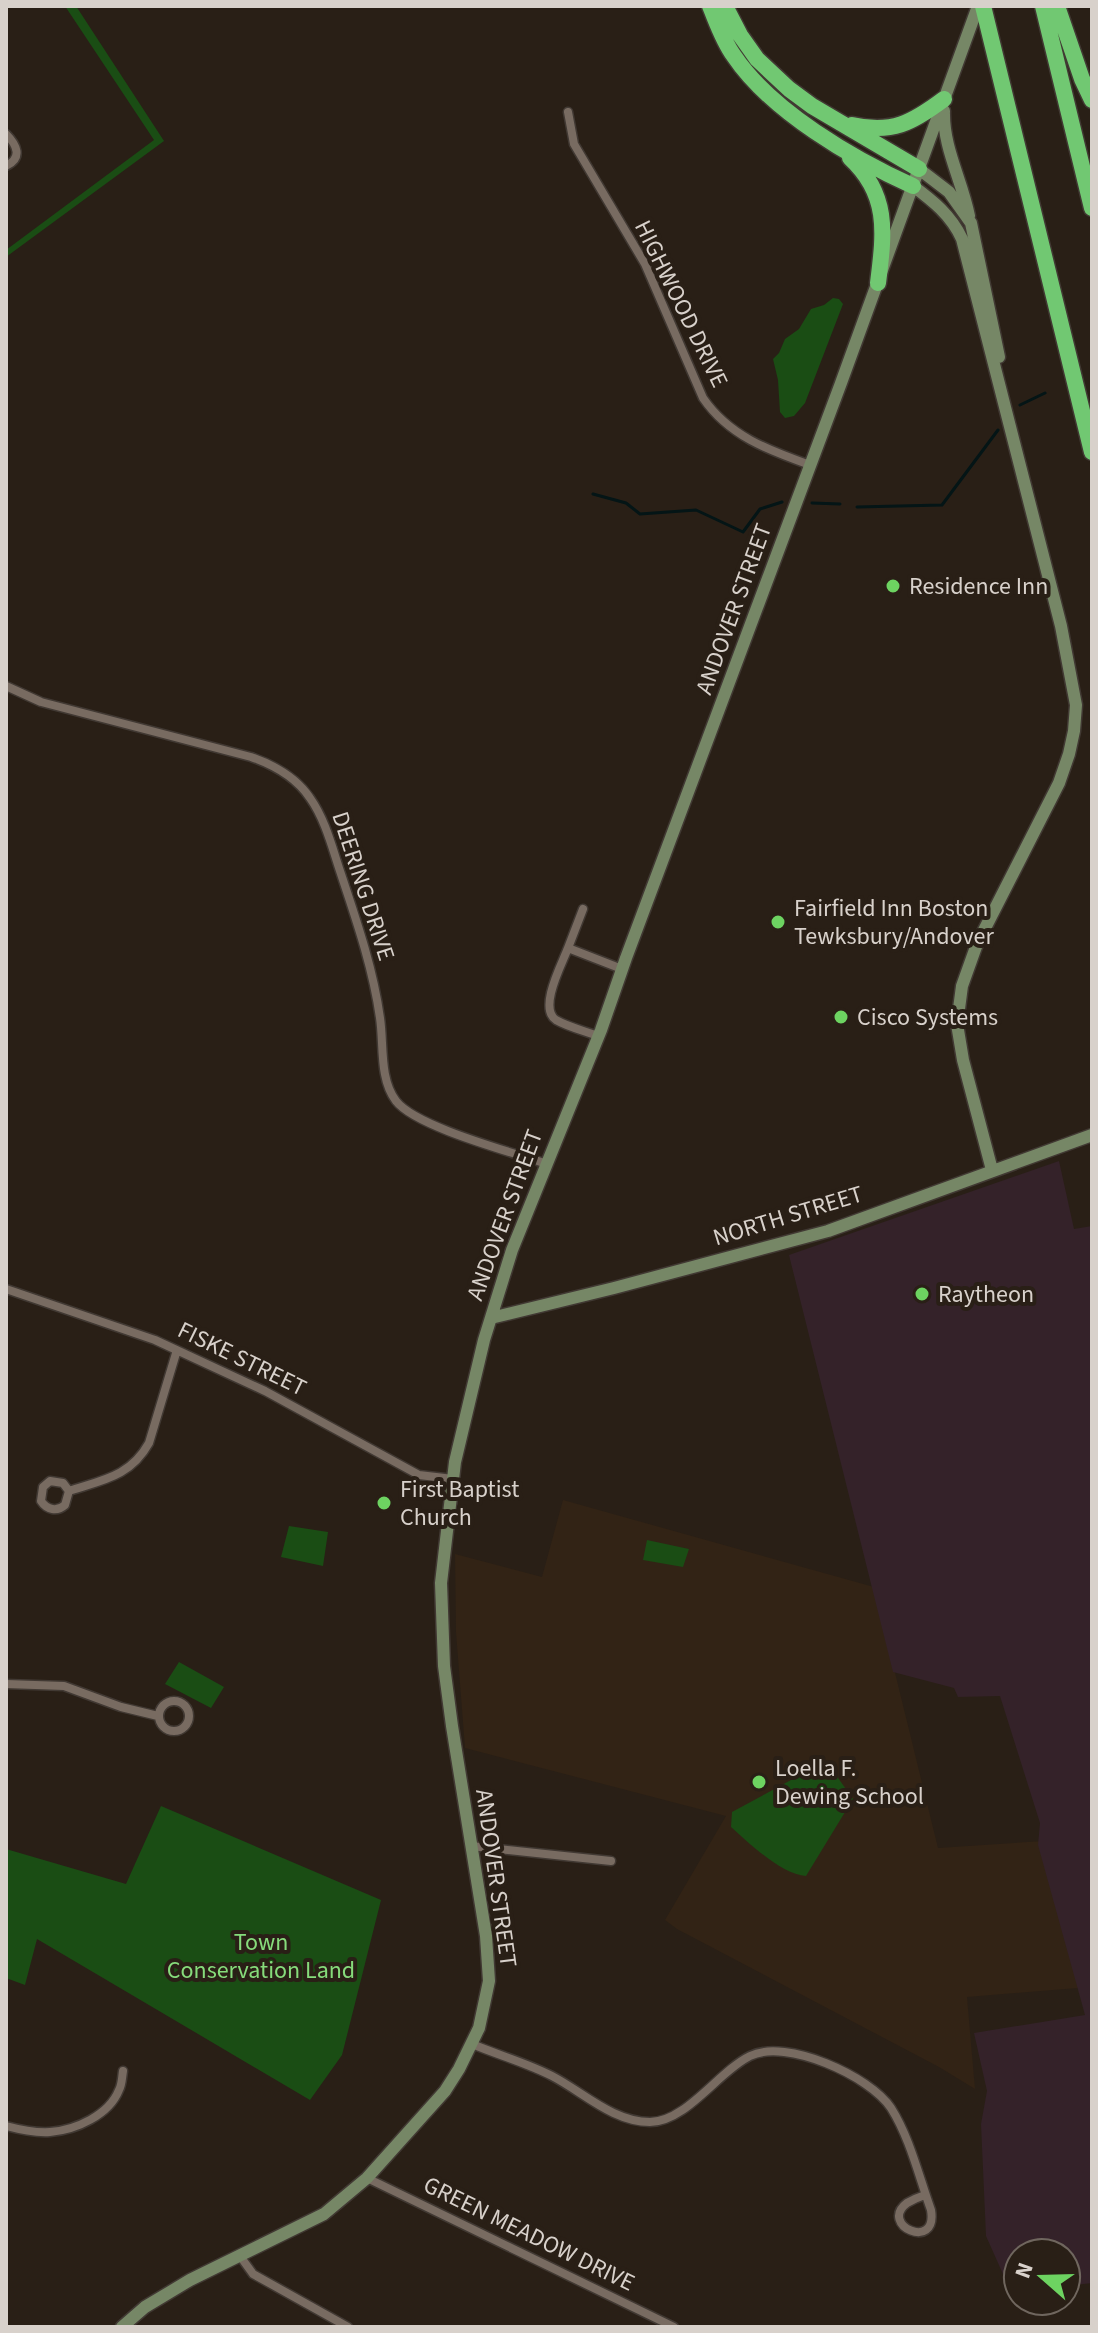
<svg xmlns="http://www.w3.org/2000/svg" width="1098" height="2333" viewBox="0 0 1098 2333" font-family="'Source Sans 3',sans-serif">
<rect width="100%" height="100%" fill="#291f16"/>
<!-- built -->
<path fill="#322315" d="M563,1500L874,1587L938,1848L1044,1841L1078,1988L967,1997L975,2089L939,2067L677,1929L665,1920L726,1816L465,1748L456,1632L455,1554L542,1577Z"/>
<!-- industrial -->
<path fill="#342229" d="M1059,1161L1074,1229L1092,1226V2283L1066,2286V2253H1018V2291L1011,2292L986,2236L981,2124L987,2091L974,2033L1085,2015L1038,1845L1040,1823L1000,1696L958,1697L954,1688L893,1672L789,1255Z"/>
<!-- green -->
<path fill="#1a4d14" d="M65,6H76L164,141L6,257V250L154,140Z
M833,298L839,299L843,304L805,403L794,416L785,418L780,412L778,380L773,359L779,353L785,339L799,329L811,309L824,305Z
M289,1526L328,1532L323,1566L281,1557Z
M647,1540L689,1549L683,1567L643,1560Z
M179,1662L224,1687L211,1708L165,1684Z
M826,1761L853,1799L806,1876C782,1875 749,1843 731,1827L732,1812Z
M161,1806L381,1900L342,2055L310,2100L37,1939L25,1985L6,1978V1849L126,1884Z"/>
<g fill="none" stroke-linecap="round" stroke-linejoin="round">
<!-- stream -->
<path stroke="#041516" stroke-width="3" d="M1020,405L1045,393
M593,494L626,503L640,514L696,510L743,532L760,509L782,502
M812,503L840,504
M857,507L942,505L998,430"/>
<!-- street casing -->
<g stroke="#413933" stroke-width="11">
<path id="street" d="M568,112L574,144L645,264L703,398C729,436 768,450 810,465
M6,134C17,145 23,158 6,166
M6,686L41,702L251,757C274,765 296,777 310,798C325,819 332,847 340,871C356,919 373,968 380,1018C384,1044 379,1079 396,1101C416,1127 512,1152 547,1164
M568,948L583,909
M598,1036C585,1031 568,1027 556,1020C538,1008 562,964 568,948L622,969
M6,1289L155,1340L265,1391L419,1475L453,1479
M69,1491L65,1505C57,1512 47,1510 41,1501L43,1487L50,1481L63,1483L69,1491C102,1480 130,1477 149,1443L177,1350
M6,1684L64,1686L121,1707L158,1716
M159 1716a15 15 0 1 1 30 0a15 15 0 1 1-30 0Z
M471,1846L611,1861
M472,2044C498,2055 527,2063 552,2076C583,2092 613,2122 650,2122C686,2122 719,2071 750,2056C786,2038 870,2076 891,2108C910,2138 919,2177 931,2210C938,2252 878,2225 907,2203C912,2200 919,2197 925,2195
M6,2126C21,2130 35,2133 50,2132C76,2130 109,2115 119,2090C122,2085 122,2077 123,2071
M367,2178L674,2327
M240,2256L253,2274L348,2327"/>
</g>
<!-- secondary casing -->
<g stroke="#413933" stroke-width="15">
<path id="secondary" d="M944,111C943,148 962,180 969,216
M919,169L949,192L971,223L999,357
M913,186C933,201 951,215 962,239L1061,626L1076,705L1074,731L1069,754L1059,783L977,944L962,986L957,1024L963,1060L992,1170
M491,1318L614,1288L828,1231L1092,1135
M122,2327L145,2307L190,2280L324,2214L367,2178L445,2091L459,2069L479,2028L489,1981L486,1936L452,1726L444,1666L441,1583L455,1462L484,1340L512,1250L601,1030L626,958L841,383L978,6"/>
</g>
<!-- highway casing -->
<g stroke="#413933" stroke-width="19">
<path id="highway" d="M710,6C717,23 723,41 734,56C771,111 853,159 913,186
M725,6L740,35L757,59L789,89L812,106L919,169
M983,6L1092,452
M1043,6L1092,208
M1057,6L1082,79L1092,100
M852,125C892,134 912,123 944,99
M850,158C890,195 884,234 878,283"/>
</g>
<!-- street -->
<use href="#street" stroke="#786b61" stroke-width="8"/>
<!-- secondary -->
<use href="#secondary" stroke="#768766" stroke-width="12"/>
<!-- highway -->
<use href="#highway" stroke="#71c872" stroke-width="16"/>
</g>
<!-- markers -->
<g fill="#6dd361" stroke="#291f16" stroke-width="3">
<circle cx="893" cy="586" r="8"/>
<circle cx="778" cy="922" r="8"/>
<circle cx="841" cy="1017" r="8"/>
<circle cx="922" cy="1294" r="8"/>
<circle cx="384" cy="1503" r="8"/>
<circle cx="759" cy="1782" r="8"/>
</g>
<g text-anchor="middle" dominant-baseline="central" stroke-width="8" stroke-linejoin="round" paint-order="stroke">
<!-- street labels -->
<g font-size="24" fill="#d8d1cb" stroke="#291f16">
<text transform="translate(681 304) rotate(64)">HIGHWOOD DRIVE</text>
<text transform="translate(734 609) rotate(-70)">ANDOVER STREET</text>
<text transform="translate(363 886) rotate(72)">DEERING DRIVE</text>
<text transform="translate(505 1215) rotate(-70)">ANDOVER STREET</text>
<text transform="translate(788 1216) rotate(-17)">NORTH STREET</text>
<text transform="translate(242 1359) rotate(26)">FISKE STREET</text>
<text transform="translate(496 1878) rotate(82)">ANDOVER STREET</text>
<text transform="translate(529 2234) rotate(26)">GREEN MEADOW DRIVE</text>
</g>
<!-- poi labels -->
<g font-size="24" fill="#d8d1cb" stroke="#291f16" text-anchor="start">
<text x="909" y="586">Residence Inn</text>
<text x="794" y="908">Fairfield Inn Boston<tspan x="794" dy="28">Tewksbury/Andover</tspan></text>
<text x="857" y="1017">Cisco Systems</text>
<text x="938" y="1294">Raytheon</text>
<text x="400" y="1489">First Baptist<tspan x="400" dy="28">Church</tspan></text>
<text x="775" y="1768">Loella F.<tspan x="775" dy="28">Dewing School</tspan></text>
</g>
<!-- park labels -->
<g font-size="24" fill="#86db7b" stroke="#291f16">
<text x="261" y="1942">Town<tspan x="261" dy="28">Conservation Land</tspan></text>
</g>
</g>
<!-- border -->
<rect width="1098" height="2333" fill="none" stroke="#d8d1cb" stroke-width="16"/>
<!-- north arrow -->
<g transform="translate(1042 2277) rotate(290)"><circle r="38" fill="#291f16" stroke="#6f665e" stroke-width="2"/>
<path d="M0-6L14 30L0 20L-14 30Z" fill="#6dd361"/>
<text y="-12" font-size="22" font-weight="bold" text-anchor="middle" fill="#d8d1cb">N</text>
</g>
</svg>
